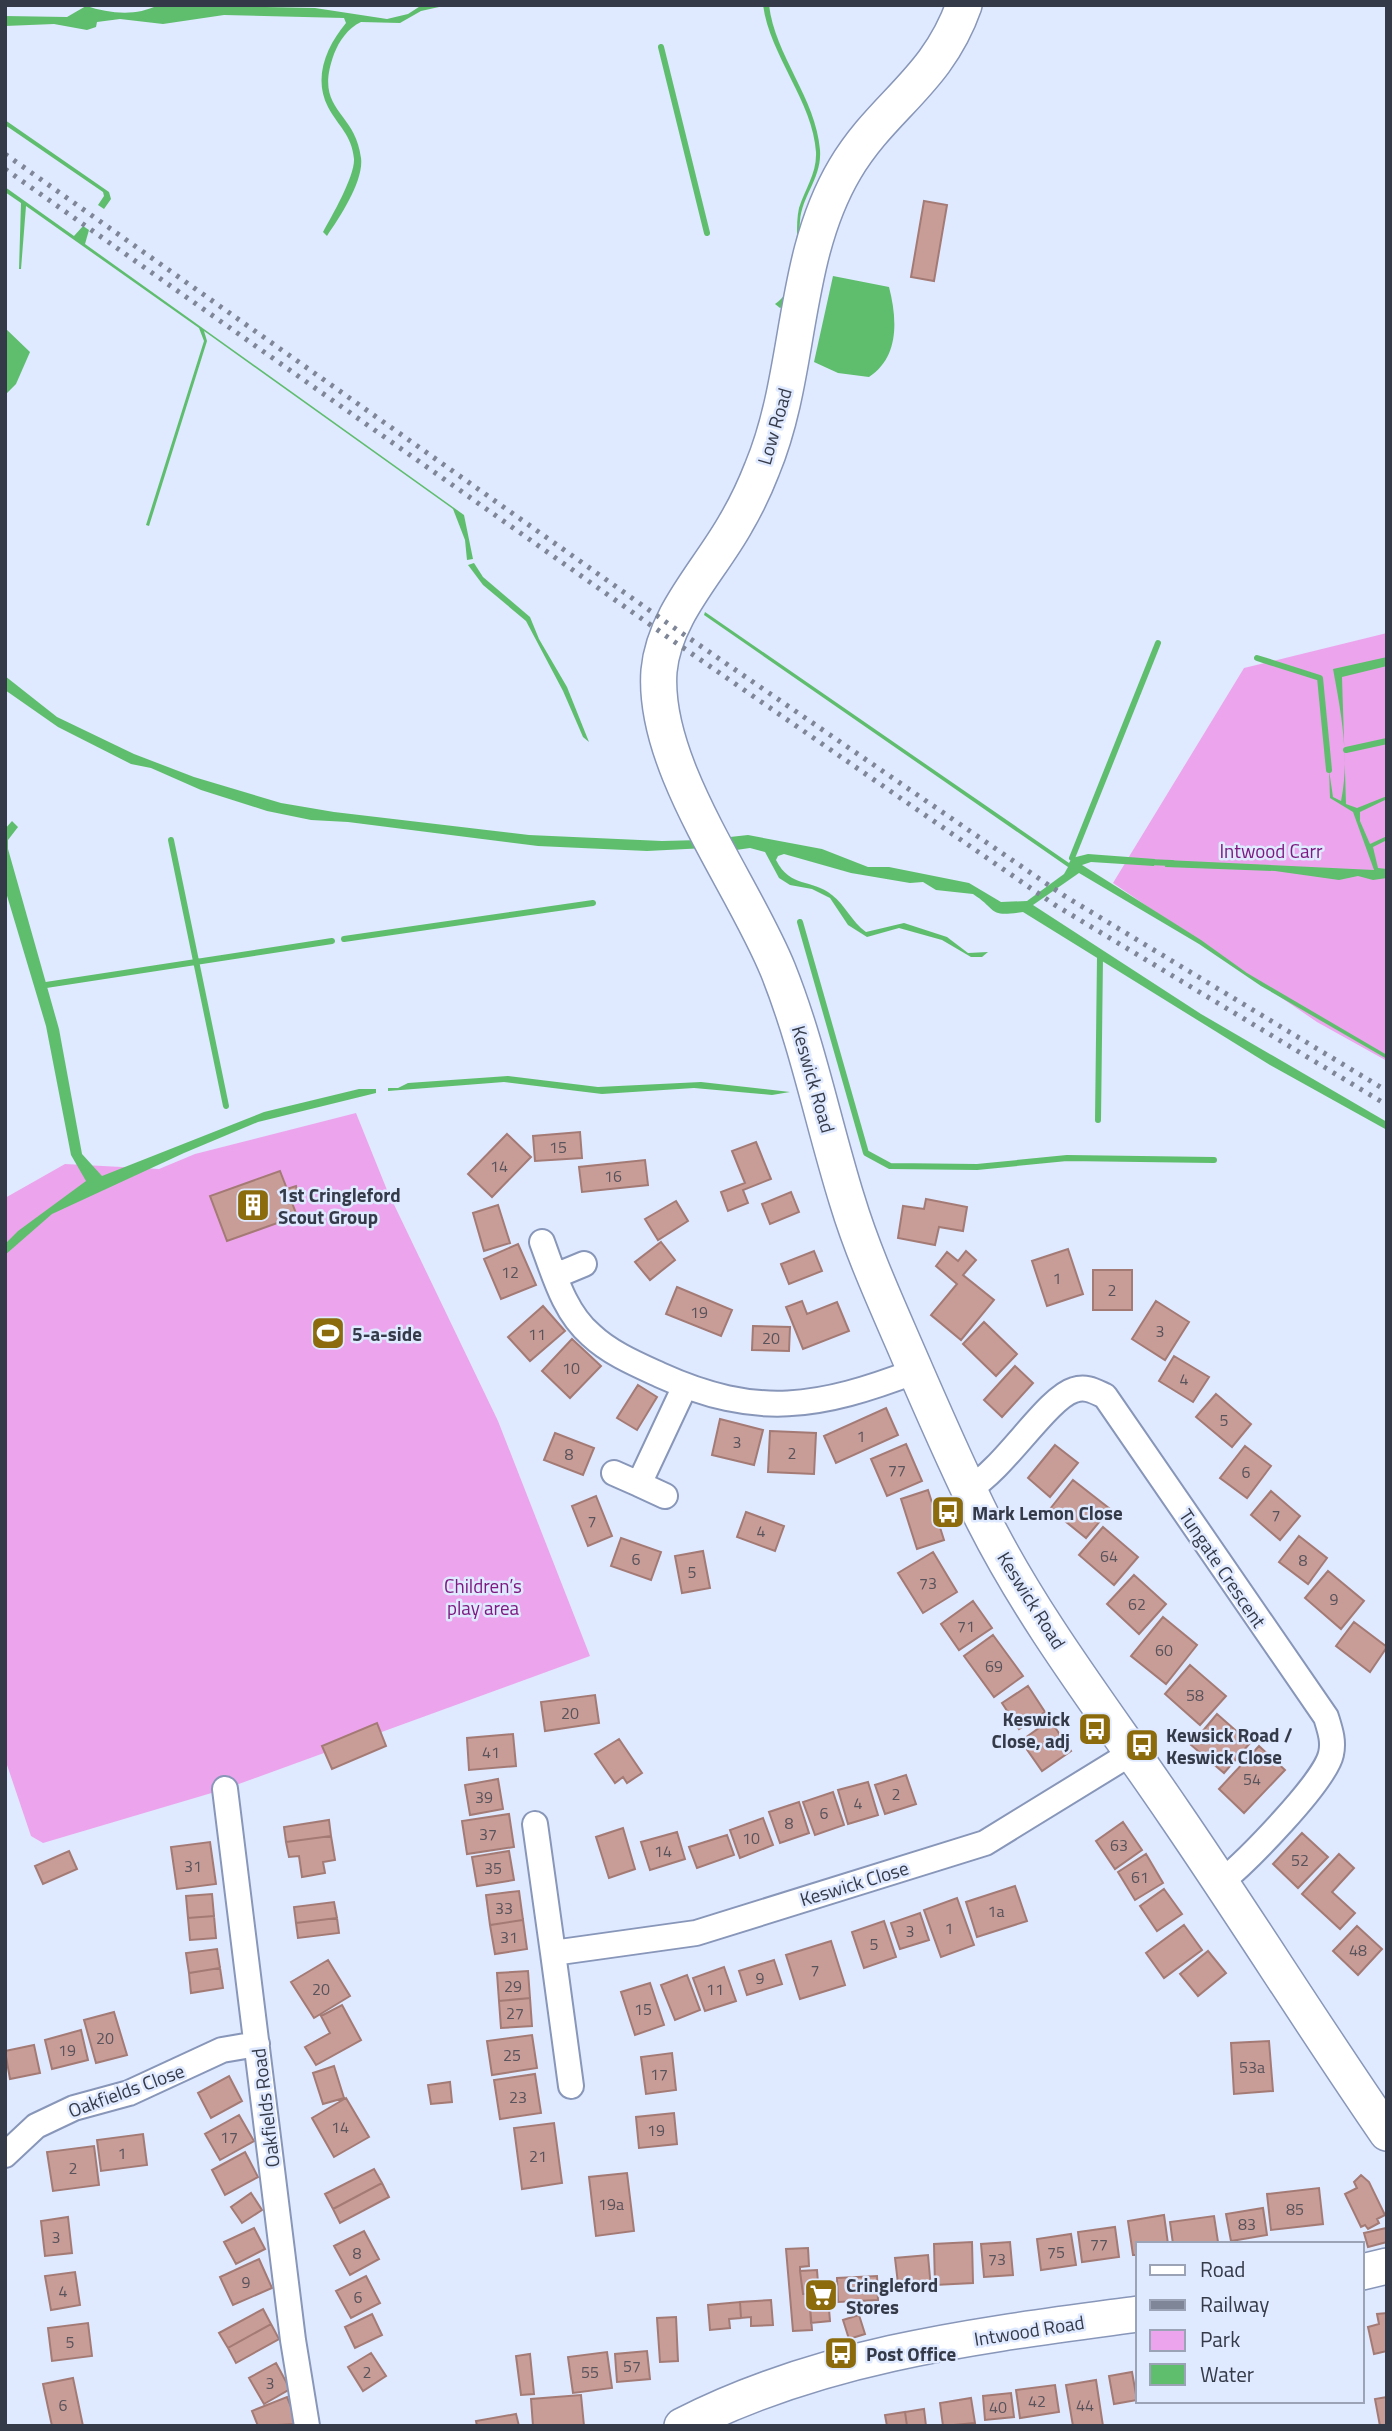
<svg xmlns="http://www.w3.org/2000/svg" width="1392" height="2431" viewBox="0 0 1392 2431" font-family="'Titillium Web',sans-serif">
<rect width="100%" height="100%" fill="#dfe9ff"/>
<!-- green -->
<path fill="#eca5ec" d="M1387,633V1061L1317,1022L1113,883L1244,668Z
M356,1113L387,1190L498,1421L590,1656L225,1789L43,1843L31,1836L5,1759V1198L65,1164L159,1169L195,1154Z"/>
<!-- water -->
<path fill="#5fbe6d" d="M158,5L315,8L387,19L408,14L422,5H448L421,11L400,23L361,22C348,28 339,41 334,54C313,112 355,109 361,158C364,181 340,217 327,236L323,232C332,216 355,176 354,159C352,135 338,126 328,107C313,78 326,47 346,23L344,18L224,15L163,24L120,19L97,22L96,27L87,30L54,24L5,26V16L67,17L86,6C109,13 135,17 158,5Z
M763,5H769C775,56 816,98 820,150C822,178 802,195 800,221C798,242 802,276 792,293L794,301L780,308L775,304C798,288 795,260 797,235C797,226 797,217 799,208C805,189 817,173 816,152C813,102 770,56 763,5Z
M5,120L109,192L111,199L104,209L98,205L104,196L103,192L5,125Z
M5,187L74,236L83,226L89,230L85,244L464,515L473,559L467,560L465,540L453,509L204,331L207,341L149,526L146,525L204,341L199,328L26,206L21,269H19L21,203L5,192Z
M833,276L889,287C897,318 900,357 869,377L838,373L814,362Z
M5,328L30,352L16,384L5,395Z
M474,563L483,577L530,617L539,639L567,687L589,742L583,737L563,691L526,621L483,585L468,565Z
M705,612L1069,863L1072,858L1088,854L1155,859L1154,866L1091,862L1082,865L1201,940L1247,973L1387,1055V1059L1261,986L1199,944L1079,873L1033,905L1201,1014L1387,1122V1130L1270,1065L1023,912C987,917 999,911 973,894L936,890L923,882L910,883L851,873L784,854L778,856L776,860C791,889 811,878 832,895C845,905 852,922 866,932L904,923L947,937L968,953L988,952L982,957H971L942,940L899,928L867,937L848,925L830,898L812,889L790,885L779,878L765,852L750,848L736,850L730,837L748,835L822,849L868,867H889L969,883L1001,902L1027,901L1064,874L1068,867L704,615Z
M1387,657V666L1342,677L1346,804L1357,808L1387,796V799L1360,812V821L1370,844L1387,836V840L1373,847L1378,868L1387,869V878L1373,880L1358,876L1339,880L1275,871L1165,867L1166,860L1374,870L1353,812L1330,798L1329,770L1333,797L1341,801C1350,758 1341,712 1333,669Z
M5,676L57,717L134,754L194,777L281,803L334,812L529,835L662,841L701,840L706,848L647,851L538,846L348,822L311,820L267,811L201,790L151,768L131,764L58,727L5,690Z
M12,821L18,827L8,840V849L59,1029L82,1154L102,1176L264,1112L359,1089H376V1093L258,1122L184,1153L52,1214L5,1255V1244L18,1231L86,1181L71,1155L46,1026L5,889V829Z
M508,1076L598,1087L701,1082L790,1092L772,1095L694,1088L602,1094L504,1082L388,1091V1088H398L408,1083Z"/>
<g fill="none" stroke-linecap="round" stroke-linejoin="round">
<!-- stream -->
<path stroke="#5fbe6d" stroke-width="6" d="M661,47L707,233
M1257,658L1320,678L1329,770
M1346,750L1387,741
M171,840L226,1106
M1072,858L1158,643
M1148,862L1172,863
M800,922L866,1153L890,1166L977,1167L1067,1158L1214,1160
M344,939L593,903
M46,985L332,941
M1098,1120L1100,958"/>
</g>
<!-- building -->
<path fill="#c99d97" stroke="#a47a75" stroke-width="2" d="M924,201L947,205L934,281L911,277Z
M580,1132L582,1158L535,1161L533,1136Z
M507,1134L531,1157L492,1197L468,1174Z
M756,1142L771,1179L743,1190L748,1203L728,1211L721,1192L745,1183L732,1151Z
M645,1160L648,1185L582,1192L579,1167Z
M280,1171L287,1189L296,1186L297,1191L299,1197L291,1200L297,1216L227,1241L210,1196Z
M791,1192L799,1212L770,1224L762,1204Z
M926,1199L967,1207L963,1231L939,1227L935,1245L898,1238L903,1206L924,1209Z
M676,1201L688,1221L658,1240L645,1219Z
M498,1205L510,1243L484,1251L473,1213Z
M661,1242L675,1260L650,1280L635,1262Z
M518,1244L536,1285L501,1299L484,1259Z
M1068,1249L1083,1294L1047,1306L1032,1261Z
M814,1251L822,1271L789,1284L781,1264Z
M966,1251L976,1260L963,1275L994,1300L961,1340L931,1315L957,1284L936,1266L947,1252L958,1261Z
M1093,1270H1132V1310H1093Z
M677,1287L732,1310L721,1336L666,1314Z
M802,1301L807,1314L837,1302L849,1331L803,1349L786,1307Z
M1156,1301L1189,1322L1165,1360L1132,1339Z
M543,1306L565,1331L530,1361L508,1337Z
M984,1322L1017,1354L996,1376L963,1344Z
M753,1326L790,1327L789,1351L752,1350Z
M572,1339L601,1366L570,1398L542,1371Z
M1174,1356L1209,1377L1193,1402L1159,1381Z
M1015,1366L1033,1383L1002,1417L984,1400Z
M638,1385L657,1397L637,1430L617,1418Z
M1216,1394L1251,1424L1232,1447L1196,1417Z
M886,1408L898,1435L836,1463L824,1436Z
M720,1419L763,1430L754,1465L712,1455Z
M770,1431L816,1433L814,1474L768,1472Z
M555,1433L594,1448L583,1475L544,1460Z
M906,1444L922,1481L887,1496L871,1459Z
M1055,1445L1078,1463L1050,1497L1028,1478Z
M1245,1446L1271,1466L1247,1498L1220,1478Z
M1073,1480L1110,1509L1086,1538L1050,1509Z
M928,1490L944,1540L917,1549L901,1499Z
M1271,1491L1300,1516L1280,1540L1251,1515Z
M596,1496L612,1536L588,1546L572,1506Z
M746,1512L784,1526L775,1551L737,1537Z
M1103,1527L1138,1557L1114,1585L1079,1555Z
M1299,1536L1327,1558L1308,1584L1279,1562Z
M621,1538L661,1552L651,1580L611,1566Z
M703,1551L710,1588L682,1593L675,1556Z
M933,1552L957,1592L923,1613L898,1573Z
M1328,1571L1364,1601L1341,1629L1305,1598Z
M1134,1575L1166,1604L1139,1634L1107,1604Z
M973,1601L992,1628L959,1650L941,1624Z
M1163,1617L1197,1645L1166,1684L1131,1656Z
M1354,1622L1387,1647L1370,1672L1336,1646Z
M993,1635L1023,1676L994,1697L964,1656Z
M1190,1665L1226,1696L1200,1725L1165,1694Z
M1028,1686L1045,1712L1019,1729L1002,1703Z
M595,1695L599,1723L545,1731L541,1702Z
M1217,1714L1250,1743L1224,1773L1191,1745Z
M1050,1720L1071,1751L1042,1771L1021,1741Z
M377,1723L386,1746L332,1769L322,1746Z
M513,1734L516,1766L469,1770L467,1738Z
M619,1739L642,1773L627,1783L623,1777L615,1783L595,1754Z
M1259,1746L1285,1770L1244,1813L1219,1789Z
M906,1775L916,1804L885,1814L875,1785Z
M498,1779L503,1809L470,1815L465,1785Z
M868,1782L878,1815L848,1824L838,1790Z
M833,1792L844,1825L815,1835L803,1802Z
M799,1802L809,1833L780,1843L769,1812Z
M509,1814L514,1847L467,1854L462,1821Z
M763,1818L773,1845L740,1858L730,1830Z
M329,1820L331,1836L286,1842L284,1827Z
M1123,1822L1142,1850L1115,1869L1096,1841Z
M623,1828L635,1869L609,1878L596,1837Z
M677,1832L685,1859L650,1870L641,1842Z
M1302,1833L1328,1857L1298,1888L1273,1864Z
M727,1835L734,1855L697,1868L689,1847Z
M331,1836L335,1860L323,1862L325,1873L302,1877L299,1856L289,1857L286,1842Z
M210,1842L216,1884L177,1889L171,1847Z
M69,1851L77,1869L43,1884L35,1866Z
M509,1851L514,1880L477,1886L472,1857Z
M1146,1854L1163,1883L1135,1900L1118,1872Z
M1339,1854L1354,1868L1332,1892L1355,1913L1340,1929L1302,1894Z
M1015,1886L1027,1921L977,1937L966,1902Z
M1164,1889L1182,1914L1157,1931L1140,1906Z
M519,1891L523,1920L490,1925L486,1895Z
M212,1894L214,1916L188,1918L186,1896Z
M957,1898L974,1945L941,1957L924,1910Z
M334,1902L337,1918L296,1923L294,1907Z
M920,1913L929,1940L900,1949L891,1923Z
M214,1916L216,1938L190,1940L188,1918Z
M337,1918L339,1933L298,1938L296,1923Z
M523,1920L527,1949L495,1954L490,1925Z
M884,1921L896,1957L864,1968L852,1932Z
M1184,1925L1202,1950L1164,1978L1146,1953Z
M1357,1926L1382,1949L1358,1975L1333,1951Z
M831,1941L845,1985L800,1999L786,1955Z
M217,1949L220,1968L189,1973L186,1953Z
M1208,1951L1226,1973L1198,1996L1180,1974Z
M328,1960L350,1996L314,2018L291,1982Z
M774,1960L782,1984L747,1995L739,1971Z
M724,1967L736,2001L705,2011L693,1978Z
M220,1968L223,1988L191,1993L189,1973Z
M528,1971L530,1998L499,2001L497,1973Z
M687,1975L700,2010L675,2020L661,1985Z
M650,1983L664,2025L635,2035L621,1992Z
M530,1998L532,2026L501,2028L499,2001Z
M342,2005L361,2040L316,2065L305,2047L330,2033L321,2016Z
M114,2012L127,2055L96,2063L84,2020Z
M81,2030L88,2060L52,2069L45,2040Z
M532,2035L537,2068L492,2075L487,2041Z
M1269,2041L1273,2091L1234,2094L1231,2043Z
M34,2045L40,2073L10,2079L5,2051Z
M672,2053L676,2090L646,2094L641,2057Z
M334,2066L344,2098L323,2104L313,2073Z
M535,2074L541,2113L500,2119L494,2080Z
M229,2076L242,2101L211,2118L198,2093Z
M450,2082L452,2102L431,2104L428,2085Z
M346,2098L369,2137L334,2157L312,2118Z
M674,2113L677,2144L639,2148L636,2117Z
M239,2115L254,2141L220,2160L205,2134Z
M554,2123L562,2183L522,2189L514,2128Z
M143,2134L147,2165L101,2171L97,2140Z
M94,2146L99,2185L53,2191L47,2152Z
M245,2152L258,2177L225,2195L212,2170Z
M374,2169L382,2183L333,2209L325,2194Z
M627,2173L634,2231L596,2236L589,2177Z
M1361,2175L1369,2182L1385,2215L1377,2219L1379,2223L1368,2229L1365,2225L1361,2227L1345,2194L1357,2188L1354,2182Z
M382,2183L389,2197L340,2223L333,2209Z
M1319,2188L1323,2224L1271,2230L1267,2194Z
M251,2193L262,2210L242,2223L231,2207Z
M1263,2208L1267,2235L1231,2241L1226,2214Z
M1164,2215L1168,2244H1138V2255H1133L1128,2221Z
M1214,2216L1218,2242L1173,2244L1170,2222Z
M68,2217L72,2253L45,2256L41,2221Z
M1115,2227L1119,2257L1082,2262L1078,2232Z
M254,2228L265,2249L236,2264L224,2242Z
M1386,2228L1387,2242L1368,2247L1364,2233Z
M364,2231L379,2259L350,2275L334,2246Z
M1071,2234L1076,2265L1041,2270L1037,2239Z
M972,2242L973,2283L935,2285L934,2244Z
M1010,2242L1013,2275L984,2277L981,2244Z
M808,2248L809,2266L800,2267V2271L803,2294H809L812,2330L793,2331L786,2249Z
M928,2255L931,2289L899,2292L895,2258Z
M259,2259L272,2288L233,2305L220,2277Z
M817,2270L818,2283L831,2282L832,2297H828L830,2321L811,2323L809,2294H803L800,2271Z
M75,2272L80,2305L51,2310L45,2276Z
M366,2276L380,2303L351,2318L336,2291Z
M877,2276L878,2300L838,2302L837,2278Z
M771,2300L773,2325L751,2326V2317L741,2318L740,2302Z
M740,2302L741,2318L729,2319L730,2328L710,2330L708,2305Z
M263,2309L271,2324L228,2348L219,2333Z
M1387,2313V2351L1374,2354L1368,2327L1379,2324L1377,2314Z
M372,2314L382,2335L355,2348L345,2327Z
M859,2315L865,2334L849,2339L843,2320Z
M676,2317L678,2361L660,2362L657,2318Z
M88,2323L92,2356L52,2361L48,2328Z
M271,2324L279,2339L236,2363L228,2348Z
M647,2351L650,2379L617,2382L615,2354Z
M607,2352L612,2388L573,2393L568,2357Z
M371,2353L386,2376L363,2391L348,2367Z
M530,2354L534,2394L521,2395L516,2356Z
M276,2363L290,2389L264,2404L249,2378Z
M1132,2372L1137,2400L1114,2404L1109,2376Z
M73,2378L83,2426H52L43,2384Z
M1096,2380L1103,2426H1073L1066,2385Z
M1055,2385L1059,2412L1020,2418L1016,2390Z
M1011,2393L1014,2417L985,2420L983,2396Z
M581,2395L584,2426H533L531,2399Z
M287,2397L298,2424L258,2426L252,2411Z
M1387,2397V2426H1380L1375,2399Z
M971,2398L975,2423L943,2426L940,2403Z
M924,2409L926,2426H907L905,2412Z
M905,2412L907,2426H887L885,2415Z
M516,2414L519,2426H477L476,2421Z"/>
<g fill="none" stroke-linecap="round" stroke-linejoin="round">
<!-- street casing -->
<g stroke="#8897b9" stroke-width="28">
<path id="street" d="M542,1242C554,1274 564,1312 591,1335C610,1353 636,1364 660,1375C757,1419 819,1408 916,1371
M555,1276L584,1264
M614,1473L639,1484L685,1386
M639,1484L665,1496
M969,1489C1005,1468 1047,1398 1074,1390C1086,1386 1094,1391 1105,1396L1326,1717C1330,1730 1334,1741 1331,1754C1325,1782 1246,1862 1221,1882
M225,1789L293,2340L307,2426
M535,1824L553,1953L696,1933L985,1843L1133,1752
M553,1953L571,2086
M5,2155L36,2126L74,2108L129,2093L222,2050L257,2044"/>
</g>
<!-- secondary casing -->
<g stroke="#8897b9" stroke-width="38">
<path id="secondary" d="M964,5C937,82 883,105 845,169C791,260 802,373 762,469C755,487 746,506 736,523C710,570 664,615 659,671C652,767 743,883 778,970C808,1045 823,1123 847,1200C863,1253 887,1305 909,1356C933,1411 957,1467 984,1521C1036,1624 1109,1717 1174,1813C1246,1918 1314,2027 1387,2133
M1362,2272L1387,2266
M682,2426C824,2353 983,2335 1138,2314"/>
</g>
<!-- street -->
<use href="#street" stroke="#fff" stroke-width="24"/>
<!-- secondary -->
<use href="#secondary" stroke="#fff" stroke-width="35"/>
<!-- rail -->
<path stroke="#7e8697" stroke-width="5" stroke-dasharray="3.5 7" stroke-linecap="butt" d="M5,154L673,627L1063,895L1387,1091
M5,169L669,638L1055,905L1387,1105"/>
</g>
<!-- icons -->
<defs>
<g id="building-square" transform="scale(1.75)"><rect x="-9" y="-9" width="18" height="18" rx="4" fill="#8c6b0d" stroke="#dfe9ff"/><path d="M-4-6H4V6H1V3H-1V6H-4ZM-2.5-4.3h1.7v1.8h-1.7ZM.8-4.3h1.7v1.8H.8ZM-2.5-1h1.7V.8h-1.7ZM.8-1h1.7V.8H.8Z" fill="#fff"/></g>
<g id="stadium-square" transform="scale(1.75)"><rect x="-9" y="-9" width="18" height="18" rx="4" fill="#8c6b0d" stroke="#dfe9ff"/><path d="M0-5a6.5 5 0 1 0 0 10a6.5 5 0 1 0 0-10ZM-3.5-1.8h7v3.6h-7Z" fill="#fff"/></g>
<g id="bus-square" transform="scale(1.75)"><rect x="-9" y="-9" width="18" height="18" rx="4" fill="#8c6b0d" stroke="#dfe9ff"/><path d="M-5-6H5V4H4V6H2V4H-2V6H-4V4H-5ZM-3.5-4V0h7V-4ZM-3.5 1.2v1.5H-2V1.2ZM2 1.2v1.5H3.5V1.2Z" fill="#fff"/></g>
<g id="supermarket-square" transform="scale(1.75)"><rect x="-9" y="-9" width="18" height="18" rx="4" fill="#8c6b0d" stroke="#dfe9ff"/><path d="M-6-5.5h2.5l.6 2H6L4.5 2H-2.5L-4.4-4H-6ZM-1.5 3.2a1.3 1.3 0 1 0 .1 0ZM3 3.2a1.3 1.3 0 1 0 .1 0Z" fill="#fff"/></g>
</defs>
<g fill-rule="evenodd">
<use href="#building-square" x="253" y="1205"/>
<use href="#stadium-square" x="328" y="1333"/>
<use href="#bus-square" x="948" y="1512"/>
<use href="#bus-square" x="1095" y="1729"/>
<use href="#bus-square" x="1142" y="1745"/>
<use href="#supermarket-square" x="821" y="2295"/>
<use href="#bus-square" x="841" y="2353"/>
</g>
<g text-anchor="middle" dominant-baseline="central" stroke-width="5" stroke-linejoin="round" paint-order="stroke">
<!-- number labels -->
<g font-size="16" fill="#59535c">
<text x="558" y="1147">15</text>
<text x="499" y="1166">14</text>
<text x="613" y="1176">16</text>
<text x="510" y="1272">12</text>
<text x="1057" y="1278">1</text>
<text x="1112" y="1290">2</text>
<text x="699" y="1312">19</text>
<text x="1160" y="1331">3</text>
<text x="537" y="1334">11</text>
<text x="771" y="1338">20</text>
<text x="571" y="1368">10</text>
<text x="1184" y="1379">4</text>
<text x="1224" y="1420">5</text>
<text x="861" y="1436">1</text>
<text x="737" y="1442">3</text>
<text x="792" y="1453">2</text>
<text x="569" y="1454">8</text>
<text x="897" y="1470">77</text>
<text x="1246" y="1472">6</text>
<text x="1276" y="1515">7</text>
<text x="592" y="1521">7</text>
<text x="761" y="1531">4</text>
<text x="1109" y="1556">64</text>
<text x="636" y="1559">6</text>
<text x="1303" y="1560">8</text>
<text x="692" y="1572">5</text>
<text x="928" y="1583">73</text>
<text x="1334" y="1599">9</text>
<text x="1137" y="1604">62</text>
<text x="966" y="1626">71</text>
<text x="1164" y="1650">60</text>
<text x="994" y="1666">69</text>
<text x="1195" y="1695">58</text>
<text x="570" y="1713">20</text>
<text x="491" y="1752">41</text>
<text x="1252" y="1779">54</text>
<text x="896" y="1794">2</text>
<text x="484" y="1797">39</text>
<text x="858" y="1803">4</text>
<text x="824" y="1813">6</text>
<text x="789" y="1823">8</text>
<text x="488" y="1834">37</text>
<text x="751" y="1838">10</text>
<text x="1119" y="1845">63</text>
<text x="663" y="1851">14</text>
<text x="1300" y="1860">52</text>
<text x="193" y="1866">31</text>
<text x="493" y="1868">35</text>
<text x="1140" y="1877">61</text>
<text x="504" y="1908">33</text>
<text x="996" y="1911">1a</text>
<text x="949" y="1928">1</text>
<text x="910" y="1931">3</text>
<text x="509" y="1937">31</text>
<text x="874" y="1944">5</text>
<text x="1358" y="1950">48</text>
<text x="815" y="1970">7</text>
<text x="760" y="1978">9</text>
<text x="513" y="1986">29</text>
<text x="321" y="1989">20</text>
<text x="715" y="1989">11</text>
<text x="643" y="2009">15</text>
<text x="515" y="2013">27</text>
<text x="105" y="2038">20</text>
<text x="67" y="2050">19</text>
<text x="512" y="2055">25</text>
<text x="1252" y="2067">53a</text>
<text x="659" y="2074">17</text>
<text x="518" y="2097">23</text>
<text x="340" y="2127">14</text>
<text x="656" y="2130">19</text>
<text x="229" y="2137">17</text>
<text x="122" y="2153">1</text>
<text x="538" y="2156">21</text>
<text x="73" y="2168">2</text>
<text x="611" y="2204">19a</text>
<text x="1295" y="2209">85</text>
<text x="1247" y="2224">83</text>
<text x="56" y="2237">3</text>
<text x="1099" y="2244">77</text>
<text x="1056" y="2252">75</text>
<text x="357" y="2253">8</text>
<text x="997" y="2259">73</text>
<text x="246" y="2282">9</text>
<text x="63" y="2291">4</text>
<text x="358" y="2297">6</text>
<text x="70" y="2342">5</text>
<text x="632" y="2366">57</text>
<text x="367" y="2372">2</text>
<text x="590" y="2372">55</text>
<text x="270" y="2383">3</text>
<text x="1037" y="2401">42</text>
<text x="63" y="2405">6</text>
<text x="1085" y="2405">44</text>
<text x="998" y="2407">40</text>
</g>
<!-- street labels -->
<g font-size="19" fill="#343a48" stroke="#dfe9ff">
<text transform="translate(774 426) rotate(-74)">Low Road</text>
<text transform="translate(814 1079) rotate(74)">Keswick Road</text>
<text transform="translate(1223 1568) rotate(56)">Tungate Crescent</text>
<text transform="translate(1032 1600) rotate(58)">Keswick Road</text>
<text transform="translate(854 1883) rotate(-17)">Keswick Close</text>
<text transform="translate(126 2090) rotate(-20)">Oakfields Close</text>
<text transform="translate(265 2108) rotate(-97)">Oakfields Road</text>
<text transform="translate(1029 2330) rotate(-9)">Intwood Road</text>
</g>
<!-- park labels -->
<g font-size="19" fill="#7e1980" stroke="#dfe9ff">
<text x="1271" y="850">Intwood Carr</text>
<text x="483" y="1585">Children’s<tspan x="483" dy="22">play area</tspan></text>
</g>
<!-- poi labels -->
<g font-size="19" font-weight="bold" fill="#343a48" stroke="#dfe9ff" text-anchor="start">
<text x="278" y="1194">1st Cringleford<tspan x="278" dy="22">Scout Group</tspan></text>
<text x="352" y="1333">5-a-side</text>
<text x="972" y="1512">Mark Lemon Close</text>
<text x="1070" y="1718" text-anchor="end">Keswick<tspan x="1070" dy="22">Close, adj</tspan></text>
<text x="1166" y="1734">Kewsick Road /<tspan x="1166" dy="22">Keswick Close</tspan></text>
<text x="846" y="2284">Cringleford<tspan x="846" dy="22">Stores</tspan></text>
<text x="866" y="2353">Post Office</text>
</g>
</g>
<!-- border -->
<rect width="1392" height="2431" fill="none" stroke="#343a48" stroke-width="14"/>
<!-- legend -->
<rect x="1136" y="2242" width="228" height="161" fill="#dfe9ff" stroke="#9ba3b6" stroke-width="2"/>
<rect x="1150" y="2265" width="35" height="10" fill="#ffffff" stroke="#9ba3b6" stroke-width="2"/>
<text x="1200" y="2277" font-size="21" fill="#343a48">Road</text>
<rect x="1150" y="2300" width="35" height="10" fill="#7e8697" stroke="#9ba3b6" stroke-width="2"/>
<text x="1200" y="2312" font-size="21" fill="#343a48">Railway</text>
<rect x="1150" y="2330" width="35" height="21" fill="#eca5ec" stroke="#9ba3b6" stroke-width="2"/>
<text x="1200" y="2347" font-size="21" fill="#343a48">Park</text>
<rect x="1150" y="2364" width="35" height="21" fill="#5fbe6d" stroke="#9ba3b6" stroke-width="2"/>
<text x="1200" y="2382" font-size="21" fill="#343a48">Water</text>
</svg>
